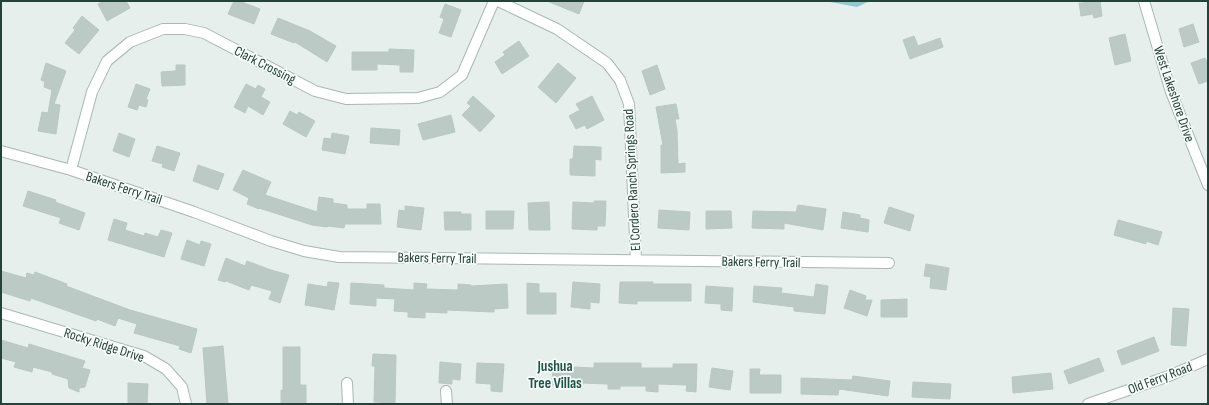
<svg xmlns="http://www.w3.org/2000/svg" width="1209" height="405" viewBox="0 0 1209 405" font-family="'Sofia Sans Condensed',sans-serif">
<rect width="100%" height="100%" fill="#e6efeb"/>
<!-- water -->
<path fill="#8ec9d4" d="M825,1H870L857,7Z"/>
<!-- building -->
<path fill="#bbcac4" stroke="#b8c9c2" d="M104,1H126L130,8L107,21L98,4Z
M234,1H239L260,9L254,24L228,14Z
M547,1H584L579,14Z
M1084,1H1100L1102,16L1094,18L1093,14L1081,16L1079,3H1084Z
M445,4L461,10L451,37L439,33L444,19L440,17Z
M82,16L99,30L79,54L65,43L75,30L73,28Z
M278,18L310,31L336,46L327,62L295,42L294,43L271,34Z
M1193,24L1199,42L1184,47L1179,29Z
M1125,34L1131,61L1115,65L1109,38Z
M914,36L918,46L940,38L943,47L910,59L903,40Z
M519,41L529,56L502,74L495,62L505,55L503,52Z
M389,49L414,50L413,72H400V65L377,64V70H352V52H389Z
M1205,58L1208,64V81L1199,84L1191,63Z
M46,63L66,71L54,104L60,105L56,134L38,131L42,112L48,113L52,90L44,87L45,82L41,80Z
M558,63L576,78L556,103L538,87Z
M176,65H185V85L162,86L161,72L176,71Z
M657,65L665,89L650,95L642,71Z
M136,84L150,89L146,99L148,100L146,107L139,105L137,110L128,107Z
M246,84L256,89L258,85L265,89L261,97L270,102L263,115L248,106L245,113L234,107Z
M473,96L495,116L480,132L462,115L471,106L467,103Z
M592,96L604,120L587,129L585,125L576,129L569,116L580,110L576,104Z
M676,104L679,119H675L677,131L678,164L685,163V172L661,173V145H663L656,107Z
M290,111L297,115L299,112L315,121L306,137L283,124Z
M451,115L455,132L423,140L418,124Z
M371,128L400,130L399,145L370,143Z
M119,133L135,139L129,157L113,151Z
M332,133L349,136L345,154L322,150L324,138L331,139Z
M157,146L180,153L174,171L162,167L163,164L152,161Z
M574,146L601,147V160L595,159V176L570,175V159H573Z
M198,165L224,174L218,190L193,181Z
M243,170L271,182L265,195L317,212L319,197L333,199V203L347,205V209H367V204H380L381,224H345L344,228L328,226L327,227L312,225L259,208V209L247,204L249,198L233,190Z
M28,191L56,200L55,202L85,213L79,230L59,223L61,218L23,206Z
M594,201H606L605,226H597V230L572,229L573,202L594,203Z
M549,202L550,230H529L528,203Z
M798,205L826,209L823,230L784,223V229L752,228L753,211L796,212Z
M405,206L424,208L421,230L397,227L399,210L405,211Z
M889,207L914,215L910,231L884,223Z
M659,210L690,212L689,230L658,228Z
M486,211H514L513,229H486Z
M706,211H731L732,228L706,229Z
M444,212H461V214H471V230H445Z
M843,212L860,215V218L869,220L868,232L841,228Z
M114,219L127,223L125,230L144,236L145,233L158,237L161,230L172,233L164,257L108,240Z
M1118,220L1162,232L1158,245L1146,241V244L1114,235Z
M187,240L200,245L201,241L211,244L204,266L181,259Z
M226,258L245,266L247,261L271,270L289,275L280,303L269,299L272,291L251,285L249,290L226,281L225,282L218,280Z
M926,264L949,268L946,290L930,288L931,277L924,276Z
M1,271L26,278L27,273L34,275L35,272L67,284L66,286L130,310L197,329L191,353L179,349L180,346L134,333L137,324L118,318L115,326L97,319L96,321L31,298L30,301L1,292Z
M328,282L339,283L334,310L305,305L308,284L327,287Z
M573,282L600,284L599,303L590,302V309L571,307Z
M620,282H653V284H691V301H637V304L619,303Z
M351,283L384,285V288L414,290V283L427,284L426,289L458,290V284L471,285V286L507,284L508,308L494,309V312L447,310V313L425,312V318L408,317V312L394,311L395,299L376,298V306L350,304Z
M527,283L539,284V293H556V314H527Z
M816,284L828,286L825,314L794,311V307L753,302L754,286L782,288L781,293L814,297Z
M706,286L733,288L732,311L721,310V304L705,303Z
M850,290L866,296L865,300H872L867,316L844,308Z
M907,299V317H881V300Z
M1173,308L1189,309L1186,346L1171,345Z
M1154,337L1159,351L1122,365L1117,351Z
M1,340L28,348L29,344L85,361L82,368L90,370L85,387L79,388V392L69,388L68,379L52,374V372L33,367L32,372L14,367L16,362L1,358Z
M223,346L228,404H207L203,348Z
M283,347H300V385H306V404H281V390L283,391Z
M373,354L396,355L395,403L374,402L375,366H372Z
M1099,358L1104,371L1069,384L1064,371Z
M440,362L461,364L460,380L452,379V384L439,383Z
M477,363L504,364L502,392L491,391V384L476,383Z
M594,363H641V368H673V364H697L696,392L686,391L687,385L658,384V392L646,391V386H620V389H608V384L583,383L582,389L571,388V386L552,385L553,366L594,368Z
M712,368L733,371L730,390L709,387Z
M750,369H760L759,375H781V393H750Z
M1051,373L1053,389L1013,393L1012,377Z
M853,376L890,381L888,396L839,389L838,395L801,394V378L852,380Z
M913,382L951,384L950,399L912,397Z
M128,383L148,384L147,404H128Z"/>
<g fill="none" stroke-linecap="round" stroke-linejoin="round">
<!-- minor casing -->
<g stroke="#a8b8b2" stroke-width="12">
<path id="minor" d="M498,1L557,29L607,63L620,80L629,104L636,260
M1144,1L1171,92L1208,185
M1,151L71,170L194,212L271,241L304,251L339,257L889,263
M71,170L92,92L107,61L130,42L163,29H185L204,33L315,91L346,99L418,98L440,92L462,75L494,1
M1,313L144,356L166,369L182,387L186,404
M347,383L348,404
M446,391L447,404
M1088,404L1169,376L1208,359"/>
</g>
<!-- minor -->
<use href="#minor" stroke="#fff" stroke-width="10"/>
</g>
<g text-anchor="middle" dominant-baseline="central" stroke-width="3.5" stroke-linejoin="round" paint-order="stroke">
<!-- street labels -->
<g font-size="14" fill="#24423a" stroke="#f7fbf9">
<text transform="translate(265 65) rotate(27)">Clark Crossing</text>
<text transform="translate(1174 94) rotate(71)">West Lakeshore Drive</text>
<text transform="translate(632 180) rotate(-93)">El Cordero Ranch Springs Road</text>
<text transform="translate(124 188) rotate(18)">Bakers Ferry Trail</text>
<text transform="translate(437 258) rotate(1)">Bakers Ferry Trail</text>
<text transform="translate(761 262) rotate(1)">Bakers Ferry Trail</text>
<text transform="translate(104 345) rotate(18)">Rocky Ridge Drive</text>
<text transform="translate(1160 378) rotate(-21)">Old Ferry Road</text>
</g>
<!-- neighbourhood labels -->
<g font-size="15" font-weight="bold" fill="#1f5548" stroke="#f7fbf9">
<text x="555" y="366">Jushua<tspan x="555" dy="17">Tree Villas</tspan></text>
</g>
</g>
<!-- border -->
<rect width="1209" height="405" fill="none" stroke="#24423a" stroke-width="4"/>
</svg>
